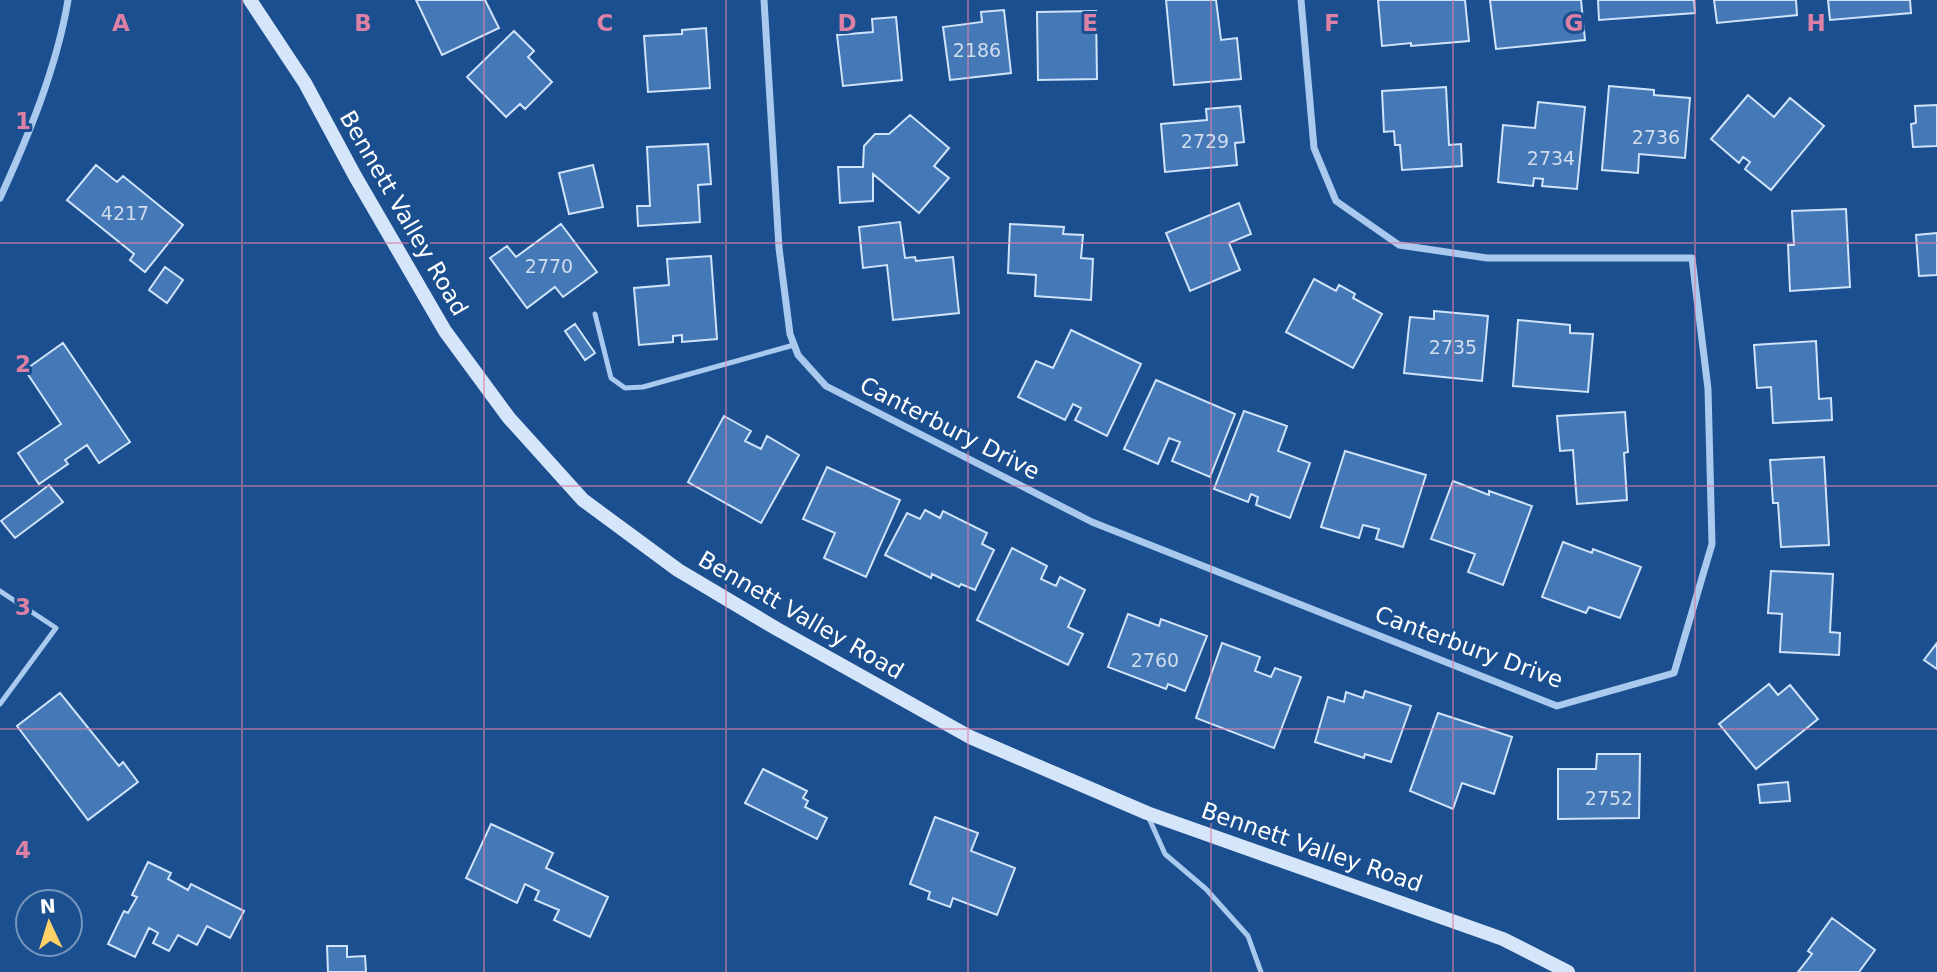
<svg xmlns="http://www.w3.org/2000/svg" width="1937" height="972" viewBox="0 0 1937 972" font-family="'DejaVu Sans',sans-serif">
<rect width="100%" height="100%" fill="#1b4f8f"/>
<!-- building -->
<path fill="#4478b7" stroke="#cfe3fa" stroke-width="2" d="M416,0H485L499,28L442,55Z
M1166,0H1216L1221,40L1237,38L1241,79L1174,85Z
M1378,0H1465L1469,41L1411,46V43L1382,46Z
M1490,0H1581L1585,40L1496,49Z
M1598,0H1694L1695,13L1599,20Z
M1714,0H1796L1797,15L1717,23Z
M1828,0H1910L1911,13L1830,20Z
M1004,10L1011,73L950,80L943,27L982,22L981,12Z
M1096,11L1097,79L1038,80L1037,12Z
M896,17L902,80L843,86L837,35L873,32L872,19Z
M706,28L710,88L648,92L644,36L682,34V30Z
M514,31L534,51L528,57L552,82L525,109L520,104L506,117L467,77Z
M1609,86L1654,90V95L1690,98L1685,158L1639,154L1638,173L1602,170Z
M1446,87L1449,145L1461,144L1462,166L1402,170L1400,145H1395L1394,131L1384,132L1382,91Z
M1748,95L1774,117L1790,98L1824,126L1771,190L1745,169L1750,162L1743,157L1739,163L1711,139Z
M1538,102L1585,107L1577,189L1542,186L1543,179L1534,178L1533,186L1498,182L1503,125L1535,128Z
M1937,105V146L1913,147L1911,124L1916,123L1915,106Z
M1240,106L1244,142L1235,143L1237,165L1165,172L1161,124L1207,120L1206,109Z
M910,115L949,148L934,166L949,178L919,213L873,174V201L840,203L838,167H863L864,146L875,134H889Z
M708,144L711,184L698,185L700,222L638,226L637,206H650L647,147Z
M96,165L117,182L123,176L183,225L145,272L130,260L134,254L67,200Z
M593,165L603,207L569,214L559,173Z
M1239,203L1251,234L1229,243L1240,270L1190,291L1166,233Z
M1846,209L1850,287L1790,291L1788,245H1794L1792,211Z
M900,222L905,258L915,257L916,261L953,257L959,313L893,320L887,265L863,268L859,227Z
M561,224L597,272L563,297L555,287L527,308L490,258L507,246L516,257Z
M1010,224L1064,227L1063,234L1083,235L1081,258L1093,259L1091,300L1035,296L1036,275L1008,273Z
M1937,233V275L1919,276L1916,235Z
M711,256L717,339L682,342V335L673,336V342L639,345L634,288L669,285L667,259Z
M165,267L183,280L167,303L149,290Z
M1314,279L1336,291L1339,285L1355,294L1353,298L1382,314L1353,368L1286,332Z
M1434,311L1488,316L1482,381L1404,373L1410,317L1434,319Z
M1518,320L1570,325V333L1593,334L1588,392L1513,386Z
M575,324L595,353L585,360L565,331Z
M1071,330L1141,364L1107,436L1075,420L1081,408L1073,404L1065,420L1018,397L1036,361L1053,368Z
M1816,341L1819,399L1831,398L1832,420L1773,423L1771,387L1757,388L1754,345Z
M63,343L130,442L99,463L87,445L65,460L68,464L39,484L18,453L61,424L25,370Z
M1156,380L1235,414L1210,477L1172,461L1180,442L1169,438L1158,464L1124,449Z
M1244,411L1287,426L1278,451L1310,463L1290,518L1256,505L1258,497L1251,494L1248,502L1214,489Z
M1625,412L1628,452L1624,453L1627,500L1577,504L1573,450L1560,451L1557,416Z
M724,416L751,431L745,441L761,449L767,436L799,455L761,523L688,482Z
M1345,451L1426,475L1403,547L1376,539L1379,529L1363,525L1359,538L1321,527Z
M1824,457L1829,545L1781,547L1778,503H1773L1770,460Z
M827,467L900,500L866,577L824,558L835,533L803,519Z
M1453,481L1489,495V491L1532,506L1503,585L1468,572L1475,554L1431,539Z
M49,485L63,502L15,538L1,521Z
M925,510L940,518L943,511L987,533L982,544L994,550L975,590L961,584L959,587L932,574L931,578L885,555L907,513L920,519Z
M1563,542L1592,553L1593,549L1641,567L1620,618L1589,607L1586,613L1542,597Z
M1012,548L1047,566L1041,579L1056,586L1060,577L1085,590L1068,627L1083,634L1068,665L977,620Z
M1771,571L1833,574L1830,632L1840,633L1839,655L1780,652L1782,614L1768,613Z
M1128,614L1159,626L1161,619L1207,636L1185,691L1168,684L1166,689L1108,667Z
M1222,643L1260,657L1255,671L1271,677L1275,668L1301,677L1274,748L1196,718Z
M1937,643V669L1924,660Z
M1769,684L1778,695L1790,685L1818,719L1756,769L1719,724Z
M1365,691L1411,706L1391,762L1365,754L1364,758L1315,742L1328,697L1344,702L1346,692L1363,698Z
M60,693L119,766L123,762L138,782L88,820L17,726Z
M1438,713L1512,737L1494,794L1462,783L1453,809L1410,791Z
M1597,754H1640L1639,818L1558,819V769H1596Z
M763,769L807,791L803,798L808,801L805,807L827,818L817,839L745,803Z
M1788,782L1790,801L1760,803L1758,785Z
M935,817L978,833L971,851L1015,868L997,915L953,898L950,907L928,899L930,892L910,884Z
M491,824L553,853L546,868L608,897L590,937L554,920L559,910L535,900L539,891L525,884L517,903L466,878Z
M148,862L171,873L168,879L188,890L191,884L244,911L230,938L207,926L197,945L178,935L169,951L153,943L158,933L149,928L135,957L108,944L124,911L128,913L137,897L132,895Z
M1832,918L1875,950L1859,972H1798L1812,954L1808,951Z
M327,946H347V957L365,956L366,972H328Z"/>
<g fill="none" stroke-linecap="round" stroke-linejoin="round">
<!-- lane -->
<path stroke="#a9c9ee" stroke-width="5" d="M595,314L611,378L625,388L643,387L794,345
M0,591L56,628L0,704
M1148,816L1165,854L1206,889L1248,936L1261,972"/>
<!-- street -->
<path stroke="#a9c9ee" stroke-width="7" d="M764,0L779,248L790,334L798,355L826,386L1092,522L1557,706L1674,673L1712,544L1708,389L1692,258H1487L1399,245L1336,201L1314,148L1301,0
M0,198C28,137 57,67 68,0"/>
<!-- secondary -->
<path stroke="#d6e6fa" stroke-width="14" d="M250,0L305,83L355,176L445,331L509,418L583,500L678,570L777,629L970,737L1147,813L1503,939L1568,972"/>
</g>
<!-- grid -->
<path fill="none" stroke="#dd80a5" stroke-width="2" stroke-opacity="0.55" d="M242,0V972M484,0V972M726,0V972M968,0V972M1211,0V972M1453,0V972M1695,0V972M0,243H1937M0,486H1937M0,729H1937"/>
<g text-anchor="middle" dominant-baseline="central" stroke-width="6" stroke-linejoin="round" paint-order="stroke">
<!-- number labels -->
<g font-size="19" fill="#d0dded">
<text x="977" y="50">2186</text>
<text x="1656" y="137">2736</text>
<text x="1205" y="141">2729</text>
<text x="1551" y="158">2734</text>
<text x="125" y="213">4217</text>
<text x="549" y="266">2770</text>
<text x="1453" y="347">2735</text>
<text x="1155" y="660">2760</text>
<text x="1609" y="798">2752</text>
</g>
<!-- street labels -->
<g font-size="23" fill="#fff" stroke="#1b4f8f">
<text transform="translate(404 213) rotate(60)">Bennett Valley Road</text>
<text transform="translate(950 428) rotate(27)">Canterbury Drive</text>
<text transform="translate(801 615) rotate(30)">Bennett Valley Road</text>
<text transform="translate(1469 647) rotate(20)">Canterbury Drive</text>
<text transform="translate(1312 847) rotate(19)">Bennett Valley Road</text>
</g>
</g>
<g font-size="23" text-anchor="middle" font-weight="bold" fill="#dd80a5" stroke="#1b4f8f" stroke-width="6" stroke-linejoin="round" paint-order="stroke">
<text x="121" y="31">A</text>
<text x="363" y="31">B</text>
<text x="605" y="31">C</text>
<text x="847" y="31">D</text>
<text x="1090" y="31">E</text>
<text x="1332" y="31">F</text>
<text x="1574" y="31">G</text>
<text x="1816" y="31">H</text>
<text x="23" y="129">1</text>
<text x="23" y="372">2</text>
<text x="23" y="615">3</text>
<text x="23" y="858">4</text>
</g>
<!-- north arrow -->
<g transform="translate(49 923) rotate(356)"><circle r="33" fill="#1b4f8f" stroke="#7695bc" stroke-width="2"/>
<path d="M0-5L12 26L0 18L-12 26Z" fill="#ffd166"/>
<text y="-10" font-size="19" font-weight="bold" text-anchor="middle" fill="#ffffff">N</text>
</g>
</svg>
